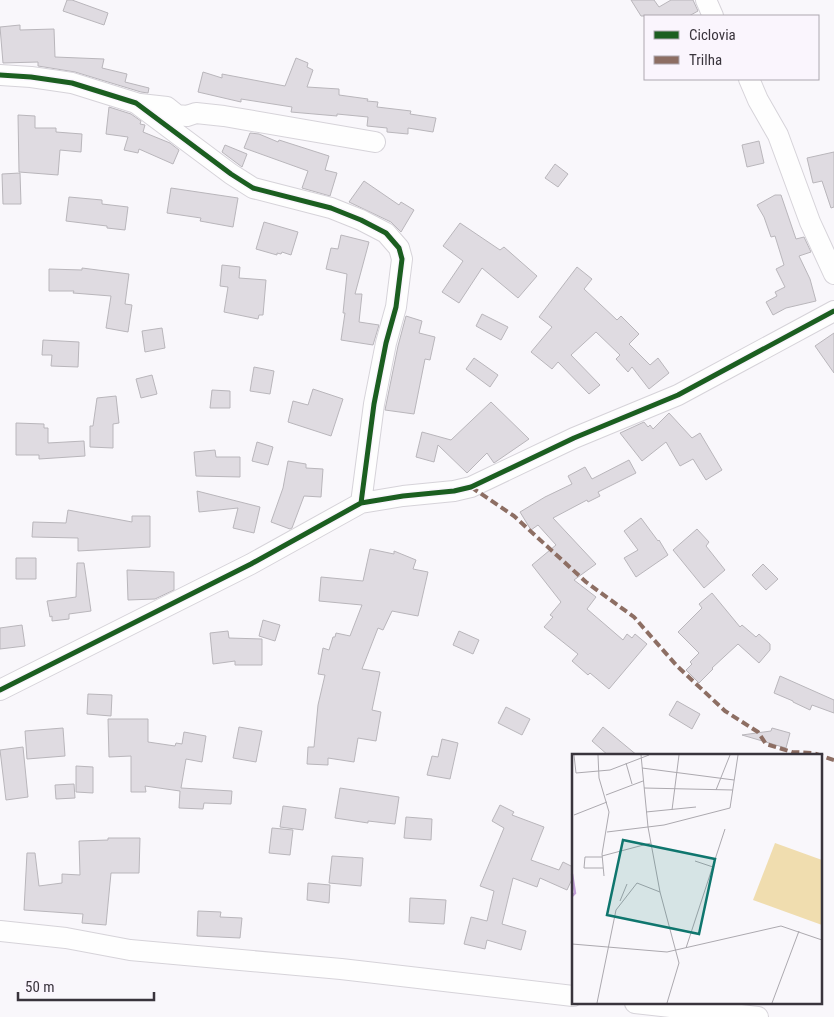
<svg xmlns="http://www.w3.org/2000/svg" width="834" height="1017" viewBox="0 0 834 1017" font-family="'Roboto Condensed',sans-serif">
<rect width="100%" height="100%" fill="#f9f7fb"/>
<!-- building -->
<path fill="#dfdbe1" stroke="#b9b6bb" d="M67,0H72L108,13L104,25L63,11Z
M631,0H654L659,7L671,0H693L698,11L689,16H641Z
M20,25V30L54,29L55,57L104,59L102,68L127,74L125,82L149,88L148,93L141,92L75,72L38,66V62L3,63L0,27Z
M296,58L308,63L307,67L313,70L307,87L339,89V95L368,99L367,101L378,102L377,107L411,111L410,114L436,118L433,132L408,128V134L387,132V128L367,126L368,117L337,114V116L291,112L292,107L241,99V102L198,92L203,72L222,78V74L285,86Z
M109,107L131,114L141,121L140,124L145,125L143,132L170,143L179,150L173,164L139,149L138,153L124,150L128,137L106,134Z
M18,115L35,116V128H56V132L82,134L81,152L60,150L58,175L19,172Z
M250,133L259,134L278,142L279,140L329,156L325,170L337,173L330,196L302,188L308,171L244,148Z
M759,141L764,163L747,167L742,145Z
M225,145L247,154L242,167L222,152Z
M834,152V207L831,208L822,181L813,183L807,158Z
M555,164L568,174L558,187L545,178Z
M20,173L21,204H3L2,174Z
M364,181L399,205L401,202L414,210L401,232L391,222L349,202Z
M171,188L238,198L233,227L200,221L201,218L167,213Z
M775,195H781L796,239L804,237L811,252L799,256L810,279L816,301L786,308L773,315L766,302L777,296L775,292L785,287L776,269L784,265L775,236L771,237L764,217L757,205Z
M69,197L102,200V204L128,207L125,230L107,228V226L66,221Z
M264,222L298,232L291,255L282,252L281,254L277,253V255L256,249Z
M460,223L500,250L504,247L537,276L518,298L482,268L459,303L442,292L463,261L443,246Z
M341,235L369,242L355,294H362L359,322L379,325L373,345L341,340L345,313H343L347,274L326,269L331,248L338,249Z
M222,265L240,267L239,278L266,280L263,315H259L258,319L224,312L228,287L220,286Z
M577,267L592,279L584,289L617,320L621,316L639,334L629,344L650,365L658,358L669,373L649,389L632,367L628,372L616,359L620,355L596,332L571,355L600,385L589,394L558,362L552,369L531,352L552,327L539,317Z
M82,268L129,274L125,304L132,305L128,332L106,328L111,296L73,293L74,291H49V269L82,270Z
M482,314L508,327L501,340L476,326Z
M406,316L422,321L419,333L435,337L430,360L425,359L414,414L385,410L398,346Z
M162,328L165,348L145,352L142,331Z
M834,333V373L815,346Z
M43,340L79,342L78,367L51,366L52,355H42Z
M474,358L498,375L490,387L466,369Z
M254,367L274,371L270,394L250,391Z
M152,375L157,394L141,398L136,379Z
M313,389L343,399L331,436L288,422L293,401L308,405Z
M212,390L230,391V408H210Z
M116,396L119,423L113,424V448L90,447V426H93L97,398Z
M491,402L529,439L494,463L487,453L467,473L438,445L434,462L416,457L422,432L451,440Z
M669,413L692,438L700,433L722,470L706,480L693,459L680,466L666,442L642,461L620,433L644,422L648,427L650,425L653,429Z
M16,423L44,424V428H48V443L84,441L85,456L39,459V455H16Z
M257,442L273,447L268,465L252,461Z
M215,450L216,457H240V477L196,476L194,452Z
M629,460L636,473L598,492L600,496L588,502L587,500L553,518L596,564L574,580L596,597L587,609L623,640L627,634L632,638L635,634L647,644L609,689L590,673L588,675L572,661L578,654L544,627L553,617L550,615L561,602L532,565L556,545L538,525L531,530L520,512L545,497L572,484L568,476L585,467L592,479Z
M288,461L306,464V468L323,469L321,497L304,496L292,528L290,529L271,522L283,488Z
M197,491L260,507L254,533L233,528L238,508L199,512Z
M68,510L132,522V516H150V547L78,551V538L32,537L33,522L66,523Z
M641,518L658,541L659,540L668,555L636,577L624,558L638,550L624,531Z
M697,529L709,542L706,546L725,570L704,588L673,550Z
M370,549L394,554V551L416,560L413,569L428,572L418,616L392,611L383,630L378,628L362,669L380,672L372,710L381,712L376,741L358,738L354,762L328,758V765L307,764L308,747H314L318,705L325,675L318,674L323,648L329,650L333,637H335L336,633L350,636L362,605L319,601L321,577L363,581Z
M16,558H36V579H16Z
M77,563H84L91,611L69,614V619L52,621V616L50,617L47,601L76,597Z
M763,564L778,579L766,590L752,575Z
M127,570L174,572V590L155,599L128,600Z
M712,593L740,627L742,625L756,637L759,634L770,644V650L759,663L738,644L712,668L713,669L699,683L686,670L692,664L690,662L699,653L678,632L702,608L699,604Z
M263,620L280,625L275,641L259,636Z
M22,625L25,646L0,649V628Z
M228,631L229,638L262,639V665H235V661L213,664L210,633Z
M459,631L479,640L473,654L453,645Z
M780,676L834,700V713L812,705L810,710L793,702V701L774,693Z
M88,694L112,695L111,716L87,714Z
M677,701L700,714L692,729L669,715Z
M506,707L530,719L522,735L498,723Z
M108,719H148V742L175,746L176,743L182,744L184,732L206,736L202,762L186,759L181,788L232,791L231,804L204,803L203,809L179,808L180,791L145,786L146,792H131V756L109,757Z
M239,727L262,731L256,762L233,758Z
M603,727L638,756H609L592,741Z
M63,728L65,756L27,759L25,731Z
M772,728L790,733L786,748L742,735L771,731Z
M442,739L458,743L450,779L427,775L432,756L438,757Z
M23,747L28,797L6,800L0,750Z
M76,766L93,767V793L76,792Z
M74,784L75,798L56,799L55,785Z
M340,788L399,797L395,824L368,821V823L335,818Z
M500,805L514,812L512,815L544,827L531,860L559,870L563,862L573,867V877L567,890L540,878L537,887L513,878L502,924L526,931L521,950L487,940L485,949L464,944L471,917L487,921L494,891L480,886L504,828L492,821Z
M283,806L306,809L303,830L280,827Z
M406,817L432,819L431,840L404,838Z
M272,828L293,830L290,855L269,853Z
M108,838H140L139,873H111L106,925L82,923L83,914L24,910L27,853H35L39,886L62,883V874L80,875L79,841L108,840Z
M332,856L363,858L361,886L329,883Z
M308,883L330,885L329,903L307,900Z
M410,898L446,900L444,924L409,922Z
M198,911L221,912L220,917L242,918L240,938L197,936Z"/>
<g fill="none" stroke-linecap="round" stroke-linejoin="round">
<!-- minor casing -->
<g stroke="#d6d3d9" stroke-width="22">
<path id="minor" d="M706,0L713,16
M0,75L31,77L72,83L136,103L231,174L253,188L331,208L361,220L386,233L399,248L402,259L396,307L386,343L374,404L361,503
M749,79L758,100L778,135L810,222L834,274
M140,104L167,107L177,115L187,116L196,113L224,116L375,142
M0,690L251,564L361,503L403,496L454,491L471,487L574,438L678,395L834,311
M0,931L66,938L130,950L341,969L573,996
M635,1003L758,1017"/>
</g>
<!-- minor -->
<use href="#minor" stroke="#fefefe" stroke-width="20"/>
<!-- quiet -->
<path stroke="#8d6e63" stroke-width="4" stroke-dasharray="8 4" stroke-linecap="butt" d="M471,487L514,516L586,582L634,617L677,666L725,711L758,732L766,744L792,752L813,753L834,760"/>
<!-- cycleway casing -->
<g stroke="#faf5fd" stroke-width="8">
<path id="cycleway" d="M0,75L31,77L72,83L136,103L231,174L253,188L331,208L361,220L386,233L399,248L402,259L396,307L386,343L374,404L361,503
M0,690L251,564L361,503L403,496L454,491L471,487L574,438L678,395L834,311"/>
</g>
<!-- cycleway -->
<use href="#cycleway" stroke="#1b5e20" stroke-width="5"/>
</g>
<!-- overview -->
<g transform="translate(572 754)">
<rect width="250" height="250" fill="#f9f7fb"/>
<path d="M203,89L250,106V171L181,146Z" fill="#f0ddaf"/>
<path fill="none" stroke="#c5a4da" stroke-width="2.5" d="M0,120L3,139L0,142"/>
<path fill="none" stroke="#aca9af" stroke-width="1" d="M2,1L4,19L38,16L77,1M26,1L27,24L37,58L30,100L32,122M69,1L76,73L88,138L107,209L95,249M54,9L60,30M70,14L162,26M72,34L161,36M144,36L158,1M34,41L71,27M100,56L107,1M74,58L124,53M2,61L35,48M35,78L92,71L158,54L166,1M30,102L79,89M30,103H13L12,114H31M123,107L141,113M48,147L55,130M0,190L95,198L209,172L250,186M114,194L153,75M25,249L44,156L65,129L88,138M200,249L227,177"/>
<path fill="#0f766e" fill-opacity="0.15" stroke="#0f766e" stroke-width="2.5" d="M51,86L143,105L127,180L35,161Z"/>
<rect width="250" height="250" fill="none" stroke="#39343c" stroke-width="2.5"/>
</g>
<!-- legend -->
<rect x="644" y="15" width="175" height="65" fill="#faf5fd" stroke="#ada8b0"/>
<rect x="654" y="31" width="25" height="8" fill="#1b5e20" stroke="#ada8b0"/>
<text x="689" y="40" font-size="15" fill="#39343c">Ciclovia</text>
<rect x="654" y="56" width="25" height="8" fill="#8d6e63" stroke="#ada8b0"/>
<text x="689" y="65" font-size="15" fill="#39343c">Trilha</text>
<!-- scale -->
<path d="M18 992v8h136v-8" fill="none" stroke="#39343c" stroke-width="2.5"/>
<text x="25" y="992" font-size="15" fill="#39343c" stroke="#faf5fd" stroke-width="4" paint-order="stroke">50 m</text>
</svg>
